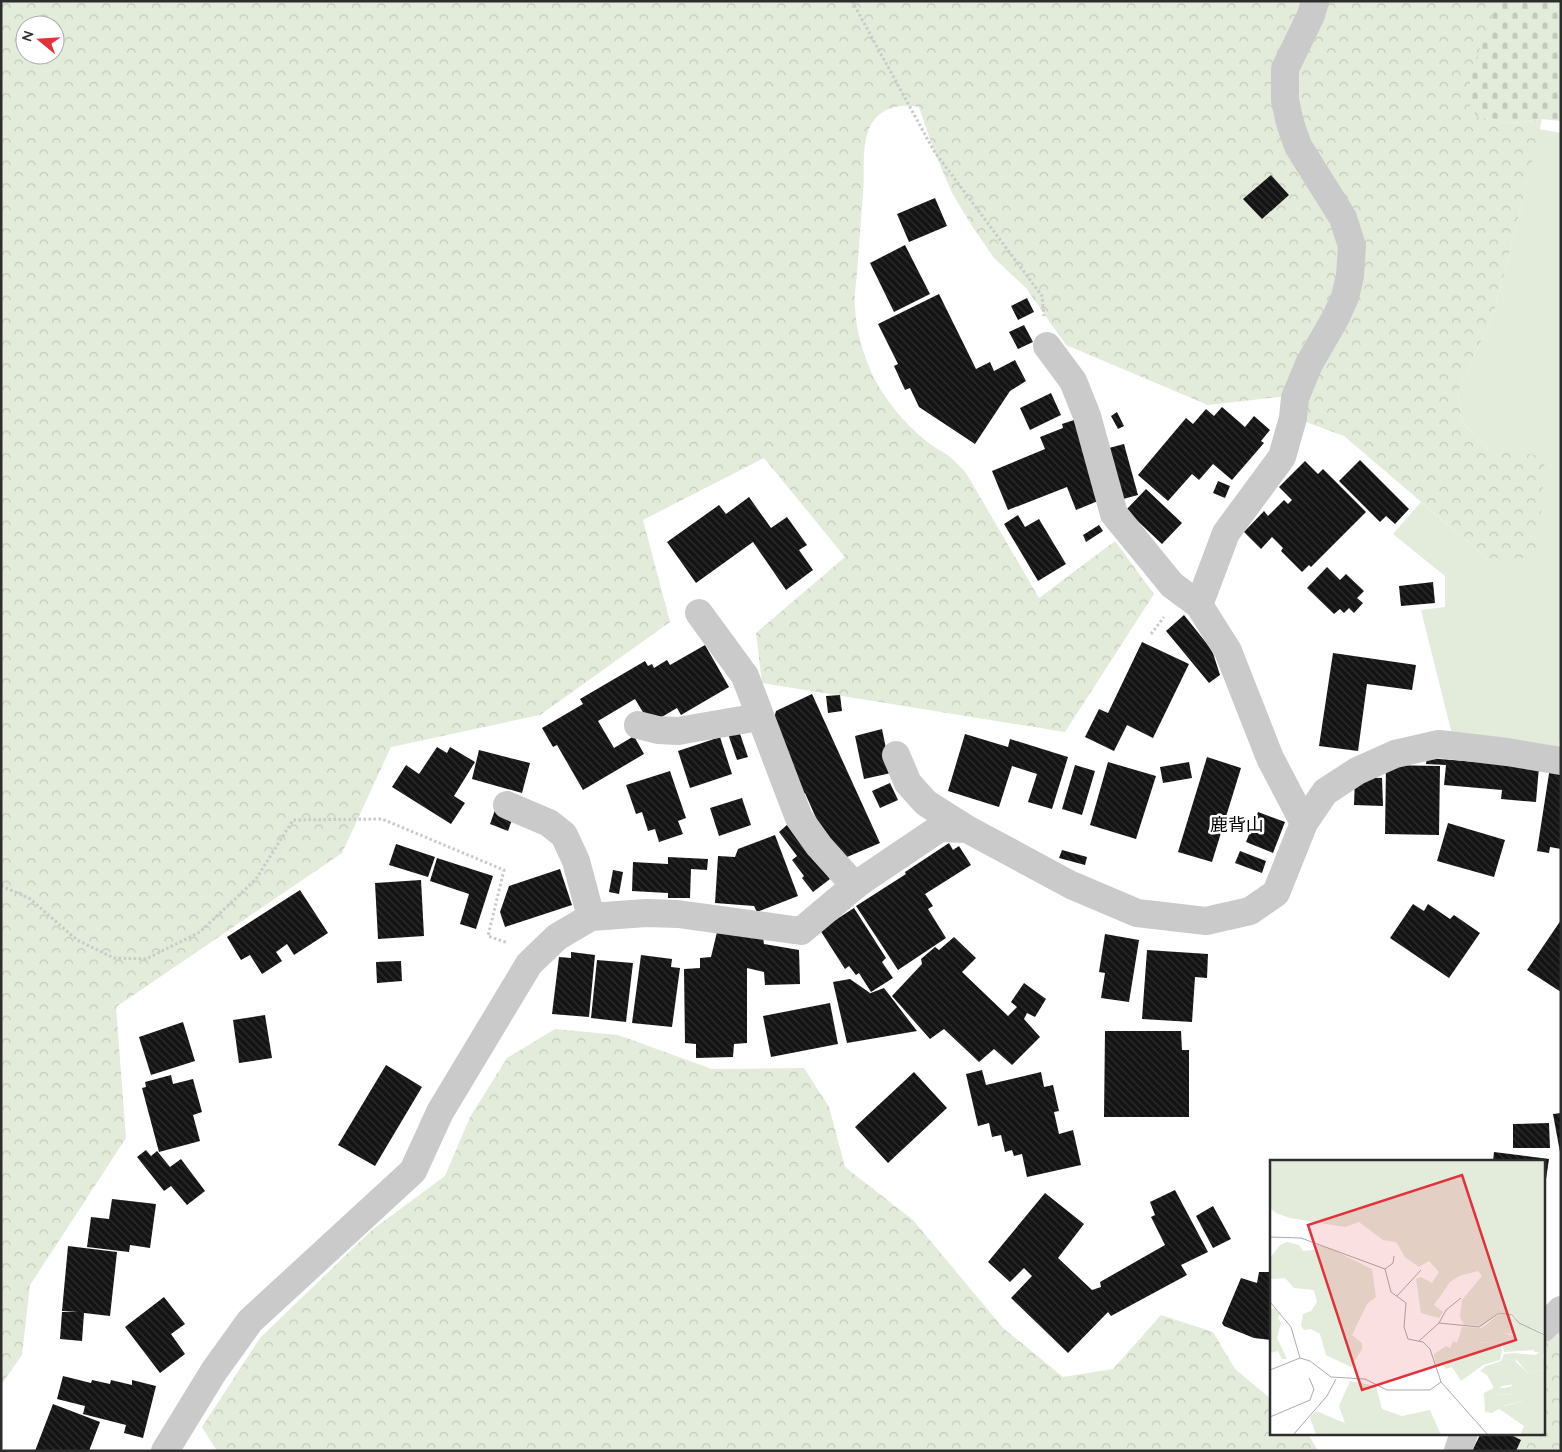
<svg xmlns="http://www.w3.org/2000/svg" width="1562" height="1452" viewBox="0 0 1562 1452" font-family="Quicksand,'Noto Sans JP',sans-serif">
<defs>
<pattern id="forest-crowns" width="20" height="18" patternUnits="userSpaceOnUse" patternTransform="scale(1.25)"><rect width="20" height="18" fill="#e3ebdb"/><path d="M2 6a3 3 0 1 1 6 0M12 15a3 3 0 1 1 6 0" fill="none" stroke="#c3cabc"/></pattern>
<pattern id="cemetery-stones" width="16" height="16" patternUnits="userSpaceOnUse" patternTransform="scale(1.25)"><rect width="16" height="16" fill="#e3ebdb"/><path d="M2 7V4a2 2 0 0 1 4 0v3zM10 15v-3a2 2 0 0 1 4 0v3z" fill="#c3cabc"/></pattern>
<pattern id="building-back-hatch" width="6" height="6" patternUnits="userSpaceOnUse" patternTransform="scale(1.25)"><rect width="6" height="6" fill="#141414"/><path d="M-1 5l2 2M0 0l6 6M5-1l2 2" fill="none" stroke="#2e2e2e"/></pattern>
</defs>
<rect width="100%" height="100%" fill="#fff"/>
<!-- green -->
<path fill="#e3ebdb" d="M1539,129L1561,133V729L1558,753L1452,734L1421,610L1445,607V576L1393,534L1421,502L1487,558L1489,450L1462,422L1458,391L1494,313L1523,200Z"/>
<!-- forest -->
<path fill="url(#forest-crowns)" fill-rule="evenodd" d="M1,1H1307L1277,66L1344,244L1337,295L1287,396L1208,405L1066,345L1026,288L994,258L972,226L952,193L934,151L919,107C898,103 878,108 869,129C861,147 865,174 863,193C861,220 859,246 857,273C856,284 854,295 855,307C856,330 863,355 873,376C885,400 904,423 925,440C933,447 942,451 950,457C956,462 961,468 966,473L1039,598L1115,541L1154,594L1065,732L762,683L756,633L845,557L764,458L643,520L670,622L540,715L391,747L342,853L116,1007L126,1138L30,1285L22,1355L1,1385ZM25,25H55V55H25Z
M1325,1H1500L1496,6L1470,105L1478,117L1513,123L1542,119L1523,200L1494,313L1458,391L1462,422L1489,450L1545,456L1538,558H1487L1344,436L1303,421L1305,401L1359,280L1299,127L1295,72Z
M555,1029L618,1035L712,1069L804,1068L829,1107L845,1167L913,1220L1003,1328L1063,1377L1113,1369L1161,1315L1213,1332L1235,1369L1271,1399V1433H1308L1318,1451H217L202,1427L260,1338L372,1230L445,1176L470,1117L507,1058Z
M1561,1319V1451H1477L1484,1433H1543V1341Z"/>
<!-- cemetery -->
<path fill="url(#cemetery-stones)" d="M1500,1H1561V121L1542,119L1513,123L1477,117L1470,105V75L1496,6Z"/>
<!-- building -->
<path fill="url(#building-back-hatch)" d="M1271,175L1289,195L1262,219L1243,199Z
M935,198L947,226L909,242L897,214Z
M905,245L930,294L894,312L870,263Z
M939,294L976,369L990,362L994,371L1015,360L1026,381L1010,391L975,444L919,407L910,388L905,390L894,366L898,364L878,324Z
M1027,298L1034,312L1018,320L1011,306Z
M1024,325L1033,342L1018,349L1009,332Z
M1051,393L1061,415L1030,430L1020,408Z
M1222,407L1245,427L1254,416L1270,430L1261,441L1264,443L1232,480L1213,464L1199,480L1192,474L1168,501L1138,475L1186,418L1193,424L1206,409L1214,416Z
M1117,412L1124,426L1118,429L1111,416Z
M1077,419L1098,501L1076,510L1067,487L1008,510L992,471L1045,449L1040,437L1063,428L1062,424Z
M1124,444L1138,495L1123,499L1109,448Z
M1360,460L1409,509L1395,524L1386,516L1380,522L1339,481Z
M1305,461L1318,474L1323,469L1366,512L1311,567L1309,565L1302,572L1281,551L1283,548L1272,537L1261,549L1244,532L1264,511L1268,516L1284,500L1288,504L1292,500L1279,487Z
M1218,481L1230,486L1225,498L1213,493Z
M1146,489L1182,523L1162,544L1126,510Z
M749,497L771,528L787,517L807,545L799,550L813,570L786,590L753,542L696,583L667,542L719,505L726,514Z
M1018,515L1025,527L1039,519L1066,564L1038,581L1004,524Z
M1099,525L1103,531L1086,542L1083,535Z
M1327,567L1340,580L1346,574L1364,591L1357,598L1363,603L1354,613L1349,608L1344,613L1340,609L1334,614L1307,588Z
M1433,582L1435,603L1401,606L1399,586Z
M1184,615L1212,650L1220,675L1209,683L1166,631Z
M1142,642L1189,664L1153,738L1127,725L1114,751L1085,737L1099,709L1108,713Z
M705,645L729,687L681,715L677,708L650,724L635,699L598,721L614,748L634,736L644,754L583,790L557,745L553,747L542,728L583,704L580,699L645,661L648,666L652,664L654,668L667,660L670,665Z
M1333,653L1416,665L1412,690L1367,684L1358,751L1319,746Z
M812,694L880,843L847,857L820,827L805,793L799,795L772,726L776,711Z
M840,695L842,711L828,713L826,696Z
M882,729L891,773L864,779L855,736Z
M739,731L748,757L737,760L728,734Z
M965,734L1008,747L1010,739L1068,757L1052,809L1028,802L1037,774L1012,766L999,807L948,791Z
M720,737L732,774L690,788L678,751Z
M437,747L447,753L450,747L475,762L454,796L465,803L451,824L392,787L406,765L419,774Z
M479,750L530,763L522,793L472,779Z
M1207,757L1241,768L1212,862L1178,852Z
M1427,758L1539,767L1536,802L1501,799L1502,790L1444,785L1446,765L1426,764Z
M1108,762L1156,776L1136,839L1090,825Z
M1189,762L1192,778L1163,783L1160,767Z
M1075,765L1095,771L1082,815L1062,809Z
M1386,765L1440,766L1439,835L1385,834Z
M1550,767L1561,769V849L1550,847L1549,853L1537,851Z
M670,771L686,818L678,821L683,834L659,842L655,829L648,831L642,812L636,814L626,785Z
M1355,777L1382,778L1383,806L1354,805Z
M890,783L898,800L880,808L872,791Z
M742,798L751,825L719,836L710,808Z
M495,810L513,817L508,831L490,824Z
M1258,812L1285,822L1273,853L1246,842Z
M1448,823L1505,840L1494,877L1437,861Z
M788,824L830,879L813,892L802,878L804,876L792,860L797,856L779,832Z
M775,835L798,896L757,912L754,906L715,903L718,856L735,857L738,849Z
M949,843L953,850L959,846L971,865L925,894L933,906L928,909L946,938L898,970L856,906L906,874L905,872Z
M396,844L435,857L428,877L389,865Z
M1062,850L1087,857L1085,865L1059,858Z
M1240,851L1266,861L1262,873L1235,863Z
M668,857L708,859L707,870L691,869L690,898H668V893L632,891L633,862L668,864Z
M437,858L493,876L476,929L460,924L469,894L430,881Z
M560,869L572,905L505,927L500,912L509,886Z
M613,870L623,872L619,894L609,892Z
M421,880L424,936L378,939L375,883Z
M300,890L328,933L294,955L287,944L276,952L282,961L262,974L250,955L241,960L227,937Z
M1413,904L1424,911L1428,904L1450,919L1454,915L1480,933L1449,978L1390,938Z
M854,908L886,958L882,962L893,978L871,992L859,973L856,975L849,966L845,969L820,930Z
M1561,920V992L1527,970Z
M717,932L763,938L764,944L799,950L800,984L765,985L764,972L747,968V1043L734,1044L733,1057L696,1058V1044L685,1043L684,969L700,968V958L711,957Z
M1105,934L1139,940L1129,1002L1101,998L1105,973L1099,972Z
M954,937L976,958L962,972L1008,1016L1017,1007L1011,1002L1024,983L1046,999L1035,1017L1027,1013L1024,1019L1040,1037L1012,1065L994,1049L979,1062L944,1029L930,1039L892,996L922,964L921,959L935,947L939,950Z
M1147,950L1208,954L1207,978L1195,977L1192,1022L1142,1019Z
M571,952L595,955L589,1017L552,1014L559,957L571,958Z
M641,955L672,959L671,967L680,968L672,1027L632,1023Z
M597,960L633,963L626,1022L591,1018Z
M401,961L402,981L377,983L376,962Z
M850,979L870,993L868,994L884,988L917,1031L847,1043L833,982Z
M830,1003L838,1044L771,1057L763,1016Z
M265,1015L272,1058L239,1063L233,1020Z
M183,1022L195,1061L151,1075L139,1037Z
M1105,1031H1181L1182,1050H1189V1117H1104Z
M386,1065L422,1087L375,1166L338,1145Z
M982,1070L986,1085L1041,1072L1044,1087L1053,1085L1059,1111L1054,1112L1059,1134L1073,1130L1081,1165L1027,1177L1022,1154L1014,1156L1012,1150L1005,1152L1001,1135L992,1137L989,1123L978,1126L966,1074Z
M914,1072L947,1108L888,1163L855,1127Z
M171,1075L173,1084L193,1079L202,1112L193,1115L200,1141L159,1152L142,1088L146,1087L145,1082Z
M1561,1113V1152H1560L1553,1114Z
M1549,1123L1550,1148H1513V1124Z
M146,1150L151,1156L157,1151L170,1167L181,1159L205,1191L187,1205L171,1186L164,1191L137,1157Z
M1494,1152L1549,1159L1544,1193H1543V1161H1493Z
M1175,1190L1208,1252L1181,1265L1187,1275L1111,1316L1108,1312L1068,1353L1011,1298L1032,1276L1024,1268L1010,1282L988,1262L1045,1193L1084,1224L1058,1258L1092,1290L1101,1287L1100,1282L1165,1245L1151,1217L1155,1215L1150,1202Z
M112,1199L156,1204L150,1248L130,1245L129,1252L87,1247L91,1217L109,1219Z
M1213,1206L1231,1239L1213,1248L1196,1216Z
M68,1246L117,1252L110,1316L84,1313L82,1341L60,1339L62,1312H78L62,1311Z
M1259,1272H1271V1340L1254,1338L1224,1326L1222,1323L1241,1278L1257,1283Z
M164,1297L185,1324L171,1334L185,1354L160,1373L125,1327Z
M63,1376L91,1383L92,1380L110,1384L111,1380L132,1385V1380L156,1386L143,1438L124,1433L126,1425L83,1414L85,1406L57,1399Z
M53,1404L100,1422L89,1451H35Z
M1481,1433H1507L1521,1440L1516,1451H1472Z"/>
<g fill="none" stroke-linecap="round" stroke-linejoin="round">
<!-- path -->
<path stroke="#cacaca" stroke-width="3" stroke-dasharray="2.5 2.5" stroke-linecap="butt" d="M852,1L934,151L1042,296L1044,316
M1151,634L1164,617
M1,886L29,898L77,940L114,958L146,959L200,932L256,879L293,820L382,819L504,870L488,936L508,943"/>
<!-- minor -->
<path stroke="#cacaca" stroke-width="28" d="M1047,346L1073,381L1087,416L1114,514L1172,585L1199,605
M699,613L745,676L799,818L819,846L855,886
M638,725L658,730L678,731L759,717
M896,755L908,783L926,803L967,829
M507,805L549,823L564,835L576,861L591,917
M1304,823L1270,758L1228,651L1199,605L1226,533L1282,457L1293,418L1295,398L1309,364L1336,317L1345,297L1350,276L1352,246L1343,218L1298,146L1290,123L1285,100V69L1311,15L1315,1
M1543,1328L1561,1310
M165,1451L214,1371L250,1321L413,1171L440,1112L529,964L557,937L591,917L646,913L678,914L801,931L857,884L940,828L967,829L1071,885L1137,913L1206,921L1250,911L1276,893L1304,823L1325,792L1357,771L1395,754L1439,744L1507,752L1561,761
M1458,1451L1464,1433"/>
</g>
<g text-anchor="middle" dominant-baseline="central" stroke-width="5" stroke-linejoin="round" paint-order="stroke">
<!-- quarter labels -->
<g font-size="18" fill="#000" stroke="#fff">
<text x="1237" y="824">鹿背山</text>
</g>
</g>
<!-- overview -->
<g transform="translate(1270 1160)">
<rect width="275" height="275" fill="#fff"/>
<path d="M183,181L187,183L184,192L201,183L231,182L232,192L230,200L213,205L191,221L182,207L175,209L174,204L166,206L164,194L176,186L180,188ZM244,193L246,202L258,213L247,224L232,226L223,234L247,235L252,241L236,245L222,253L215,252L214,233L224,228L217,215L210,211L216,206L231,201L234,194Z" fill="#e3ebdb"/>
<path d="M0,0H275V174L249,162L243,155L229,152L212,166L194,165L190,157L192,140L212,116L208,111L189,116L180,122L164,145L173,152L169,158L151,153L146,119L151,117L162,123L169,112L159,101L149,107L135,97L126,82L113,80L89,62L75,67L20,58L6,53L0,48ZM17,82L29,85L33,91L44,90L47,85L59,88L102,109L106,137L97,144L82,175L92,183V189L81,207L56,195L50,174L41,169L34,170L31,166L33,154L41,151L47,142L44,130L24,128L15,118L0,119V98L10,85ZM4,148L10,154L8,158L11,163L7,178L17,199H12L8,191L0,193V150ZM229,154L239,155L275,176V193L264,192L265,189L243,174L235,173L231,174L232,182L200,183L195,188L197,194L186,197L184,192L192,167L212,168ZM275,210V275H250L254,266L228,248L252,241L247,235L223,234L224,229L240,227L258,213ZM80,221L106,226L112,249L132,256L160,250L171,275H46L40,257L46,251L75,263L69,246Z" fill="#e3ebdb"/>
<path d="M234,173L264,182L265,190L234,192L230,175ZM273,191L275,210L258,213L244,197V193L265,195Z" fill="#e3ebdb"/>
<path fill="none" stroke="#ababab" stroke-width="1" d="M0,77L31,78L115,109L121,132L136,143L134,167L138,179L153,182L160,189L171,222L218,275M115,109L123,103L124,96M127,136L151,110M0,142L21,167L30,198M169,163L176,150L191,138M149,181L169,163L209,167L229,153L242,155L249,163L275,175M0,210L30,198L40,201L61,217L95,219L117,230H160L171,222M0,257L40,240L44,229L39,218M23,275L57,236L66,219"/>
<path fill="#e3313c" fill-opacity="0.15" stroke="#e3313c" stroke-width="2.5" d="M192,15L246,180L92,230L38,65Z"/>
<rect width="275" height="275" fill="none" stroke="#2d2d2d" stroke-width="2.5"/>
</g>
<!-- border -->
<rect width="1562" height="1452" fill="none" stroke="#2d2d2d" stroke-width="5"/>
<!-- north arrow -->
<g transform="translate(40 40) rotate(288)"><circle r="24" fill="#ffffff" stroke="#ababab"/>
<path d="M0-4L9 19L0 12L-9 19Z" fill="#e3313c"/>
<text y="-8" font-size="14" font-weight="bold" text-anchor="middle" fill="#2d2d2d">N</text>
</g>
</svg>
